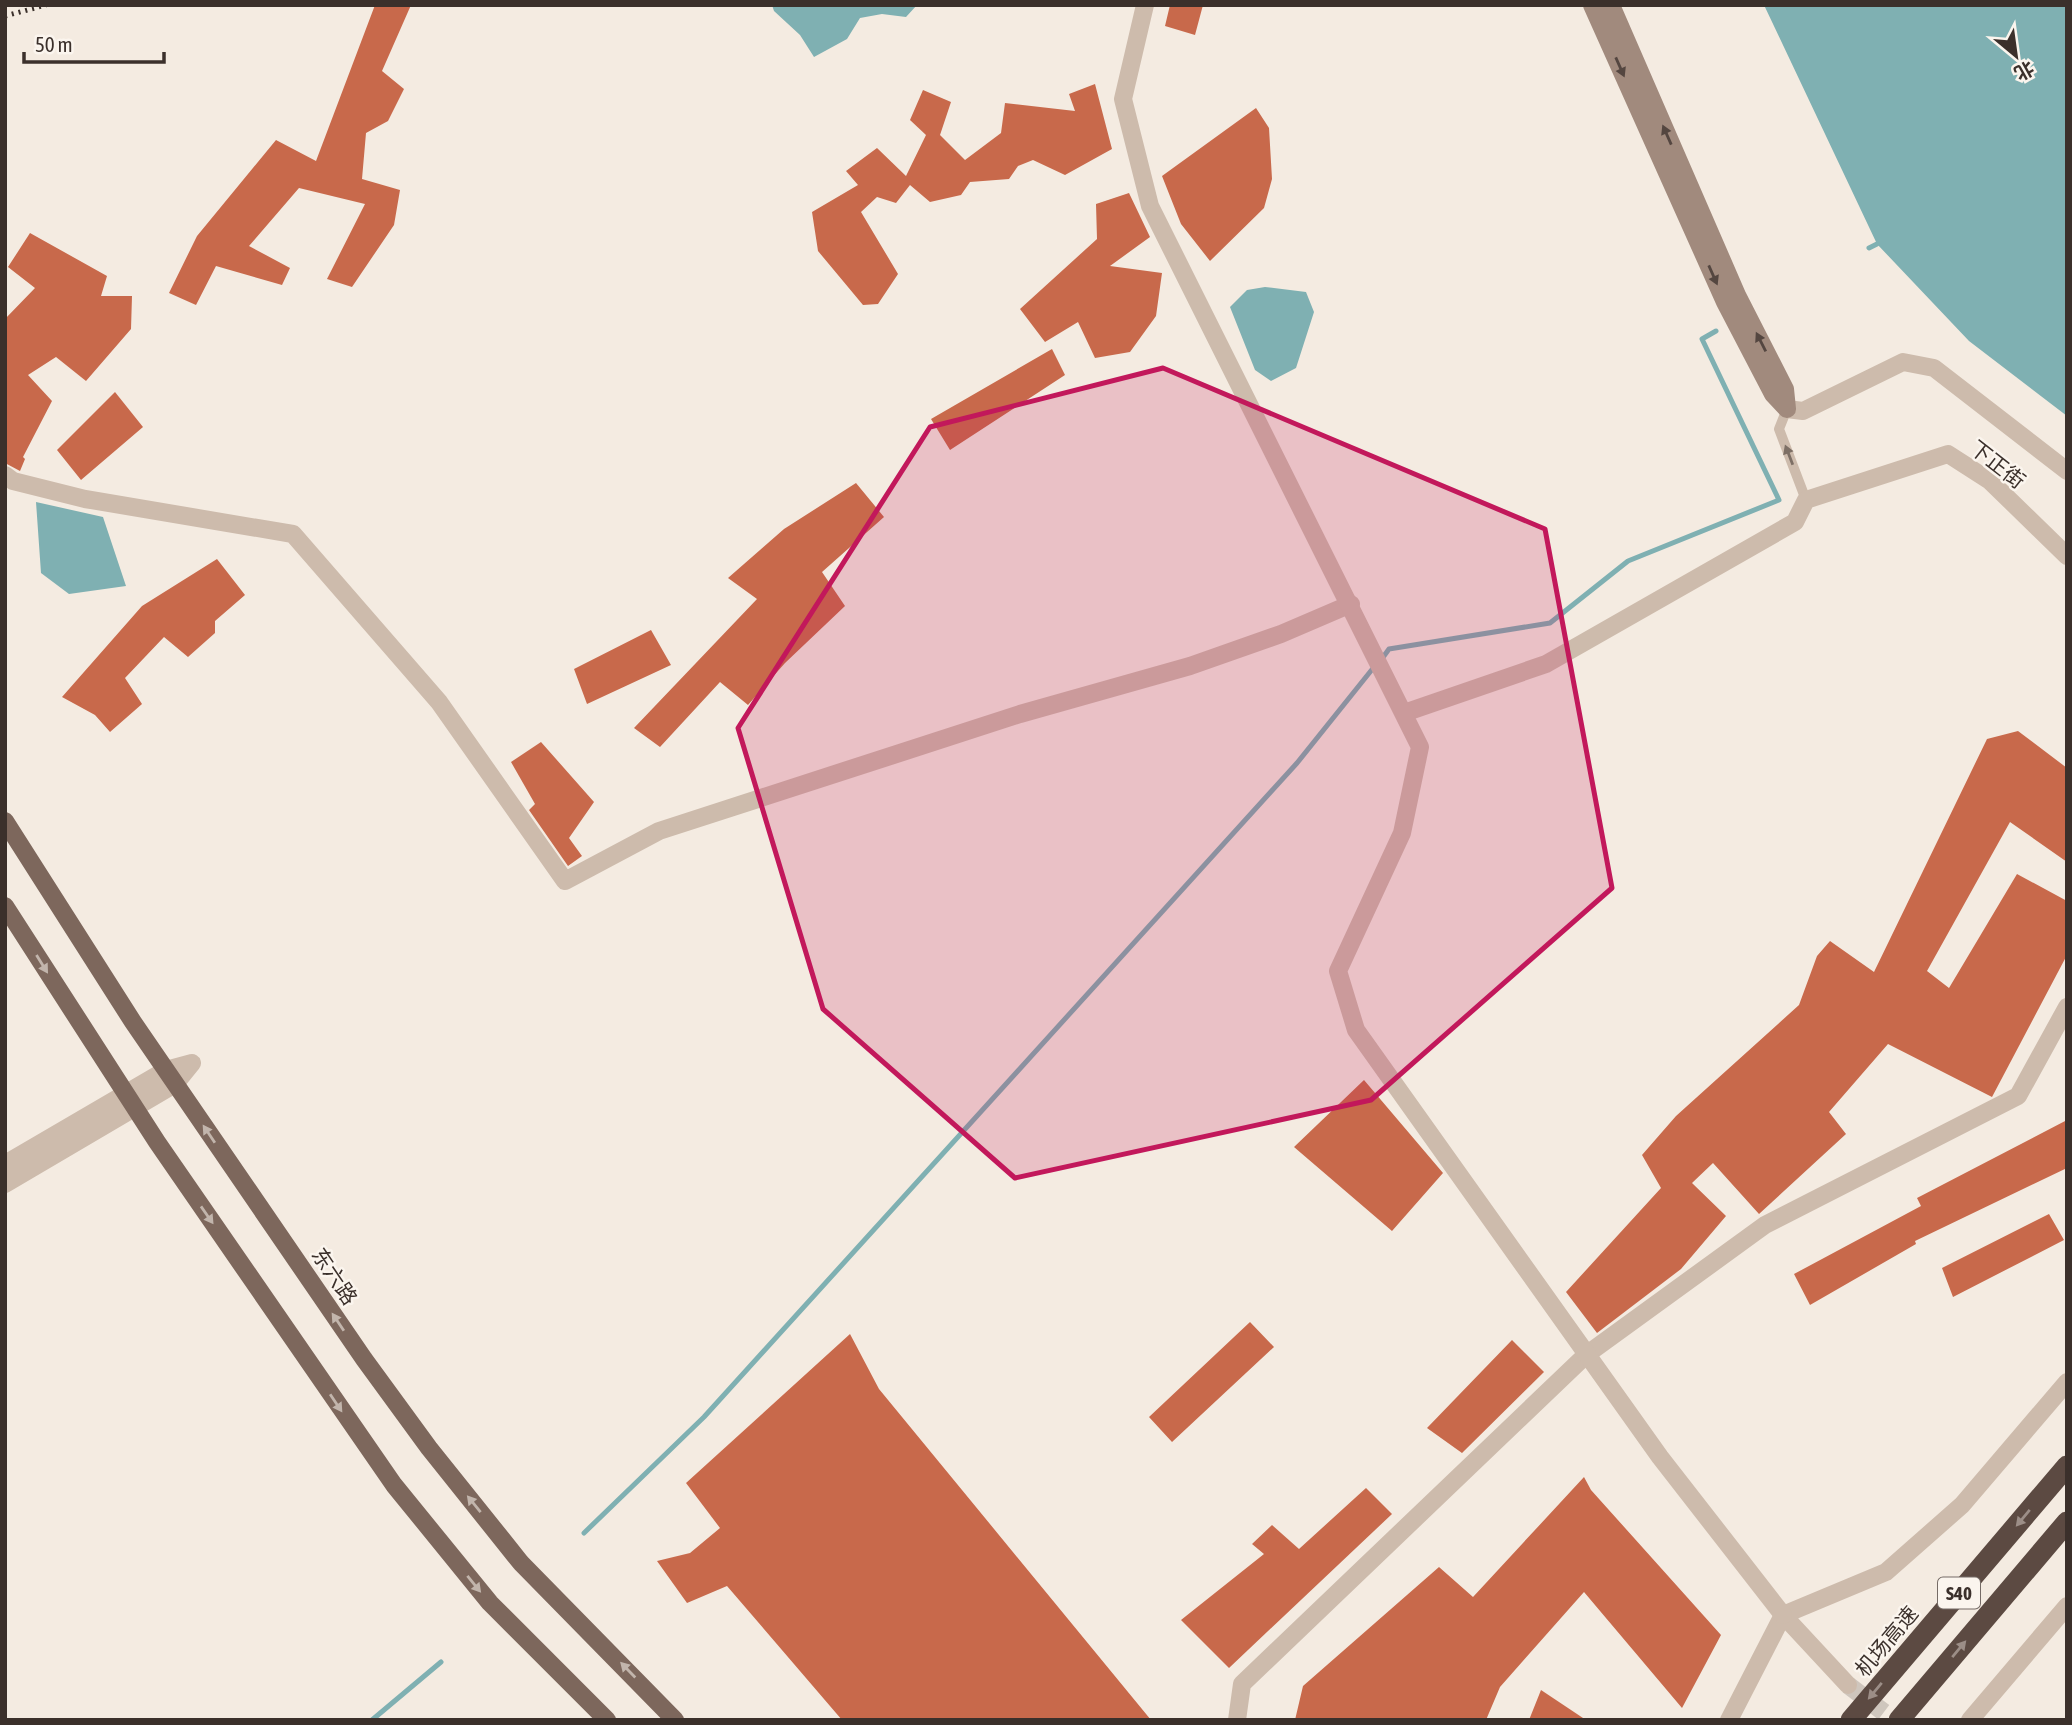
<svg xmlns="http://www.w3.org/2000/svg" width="2072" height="1725" viewBox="0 0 2072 1725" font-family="'Asap Condensed','Noto Sans SC',sans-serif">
<rect width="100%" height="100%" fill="#f4ebe1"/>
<!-- water -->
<path fill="#7fb0b2" d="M772,5H917L906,17L882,14L860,18L847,39L814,57L800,35L774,11Z
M1764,5H2067V416L1969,341L1877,244Z
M1265,287L1306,292L1314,312L1296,368L1271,381L1255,370L1230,307L1247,290Z
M36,502L103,517L126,586L69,594L41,573Z"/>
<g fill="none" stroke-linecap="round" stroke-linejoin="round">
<!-- stream -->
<path stroke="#7fb0b2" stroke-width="5" d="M1869,248L1877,244
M1381,660L1389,649L1550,623L1628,561L1779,500L1702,339L1716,331
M584,1533L704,1417L1297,763L1374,667
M372,1720L441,1662"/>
</g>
<!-- building -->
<path fill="#c8694b" d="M375,5H411L382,71L404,89L388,121L366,133L362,179L400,190L394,225L352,287L327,279L365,204L299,188L249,246L290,268L282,285L216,266L196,305L169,293L197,236L276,140L316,161Z
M1170,5H1203L1195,35L1165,26Z
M1095,84L1112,149L1065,175L1033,160L1018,166L1009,179L970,182L961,195L930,202L910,185L896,203L877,197L861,212L898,274L878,304L863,305L818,251L812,212L858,185L846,171L877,148L906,176L926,135L910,120L923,90L951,102L940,135L965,160L1001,133L1005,103L1075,111L1069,94Z
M1256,108L1269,128L1272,179L1264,208L1210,261L1181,224L1162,176Z
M1129,193L1150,237L1110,266L1162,273L1156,316L1130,352L1095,358L1078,322L1045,342L1020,309L1097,239L1096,204Z
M30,233L107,276L101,296H132L131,329L86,381L56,357L28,375L52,401L23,457L25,459L20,471L5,463V319L35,288L8,267Z
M1052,349L1065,375L950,450L931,419Z
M115,392L143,427L81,480L57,450Z
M856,483L884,517L822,572L845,606L785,663L748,705L720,682L660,747L634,728L757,599L728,578L784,529Z
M217,559L245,595L215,621V633L188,657L164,637L125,678L142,704L110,732L95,715L62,697L142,606Z
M651,630L671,665L587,704L574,669Z
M2018,731L2067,768V862L2010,822L1927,971L1949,988L2017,874L2067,901V955L1992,1097L1888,1044L1829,1112L1846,1134L1759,1214L1713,1163L1692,1183L1726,1216L1681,1269L1597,1333L1566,1292L1661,1188L1642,1155L1676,1116L1799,1005L1817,956L1830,941L1874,972L1987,739Z
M541,742L594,802L569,838L582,856L568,866L529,810L535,804L511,762Z
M1364,1080L1443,1173L1392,1231L1294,1147Z
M2067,1120V1168L1915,1241L1916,1244L1810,1305L1794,1274L1921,1206L1917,1198Z
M2049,1214L2064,1240L1953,1297L1942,1268Z
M1250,1322L1274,1347L1172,1442L1149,1417Z
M850,1334L879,1389L1151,1720H842L727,1586L687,1603L657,1561L690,1553L720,1528L686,1483Z
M1512,1340L1544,1372L1462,1453L1427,1428Z
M1584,1477L1591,1490L1721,1635L1682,1708L1584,1592L1500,1687L1486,1720H1295L1303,1686L1439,1567L1473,1597Z
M1366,1488L1392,1514L1229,1668L1181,1620L1264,1554L1252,1544L1272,1525L1299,1549Z
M1541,1690L1586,1720H1529Z"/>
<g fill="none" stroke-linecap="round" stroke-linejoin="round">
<!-- minor-tunnel -->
<path stroke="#cfc6bd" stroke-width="18" stroke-dasharray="18 9" stroke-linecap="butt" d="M1848,1685L1894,1720"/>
<!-- service -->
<path stroke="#cdbbac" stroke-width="10" d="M1787,409L1779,429L1806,500"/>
<!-- minor -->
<path stroke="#cdbbac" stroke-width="18" d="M1787,409L1803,411L1903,362L1934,368L2067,471
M5,475L13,481L85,499L293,534L439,702L565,881L659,831L1020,714L1190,666L1281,634L1351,604
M1404,713L1546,664L1795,522L1806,500L1948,454L1990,481L2067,556
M1848,1685L1783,1615L1886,1572L1962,1505L2067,1382
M1237,1720L1242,1684L1586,1355L1765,1225L2018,1096L2067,1007
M1729,1720L1783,1615
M1970,1720L2067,1606"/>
<!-- tertiary -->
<path stroke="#cdbbac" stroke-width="18" d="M1145,5L1123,99L1150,206L1420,747L1402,833L1338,971L1356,1030L1660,1457L1783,1615
M5,1164L166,1070L192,1063L175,1084L5,1184"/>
<!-- secondary -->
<path stroke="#a18a7d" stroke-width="18" d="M1592,5L1725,302L1773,394L1787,409L1785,389L1737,295L1611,5"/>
<!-- primary -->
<path stroke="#7d675c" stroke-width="18" d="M5,821L133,1022L364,1359L429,1448L521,1563L675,1720
M5,906L157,1142L394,1485L490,1603L607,1720"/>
<!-- motorway -->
<path stroke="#5c4a42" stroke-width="21" d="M1851,1720L2067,1466
M1899,1720L2067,1522"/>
<!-- rail -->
<path stroke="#3b302b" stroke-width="5" stroke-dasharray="2 5" stroke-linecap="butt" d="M5,16L46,5"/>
</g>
<!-- one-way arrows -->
<defs><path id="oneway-solid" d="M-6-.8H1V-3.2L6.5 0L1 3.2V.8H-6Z" transform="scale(1.75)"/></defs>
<g fill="#544640">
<use href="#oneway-solid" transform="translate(1620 67) rotate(66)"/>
<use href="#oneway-solid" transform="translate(1667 135) rotate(-114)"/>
<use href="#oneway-solid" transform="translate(1713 275) rotate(66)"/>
<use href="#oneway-solid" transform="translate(1761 342) rotate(-117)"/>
</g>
<use fill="#7d6f65" href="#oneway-solid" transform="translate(1789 455) rotate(-111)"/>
<g fill="#c2b5ac">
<use href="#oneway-solid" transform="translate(42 964) rotate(58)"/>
<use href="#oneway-solid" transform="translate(209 1134) rotate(-124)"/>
<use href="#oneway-solid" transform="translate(207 1215) rotate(55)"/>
<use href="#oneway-solid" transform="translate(338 1322) rotate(-124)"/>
<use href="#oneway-solid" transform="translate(336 1403) rotate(56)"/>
<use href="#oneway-solid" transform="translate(474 1504) rotate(-129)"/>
<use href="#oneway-solid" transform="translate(474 1584) rotate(51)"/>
<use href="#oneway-solid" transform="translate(628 1670) rotate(-134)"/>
</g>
<g fill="#9c8e87">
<use href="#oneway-solid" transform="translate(2023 1518) rotate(130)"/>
<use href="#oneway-solid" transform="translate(1959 1649) rotate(-50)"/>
<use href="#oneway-solid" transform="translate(1875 1691) rotate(130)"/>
</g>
<!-- marked area -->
<path fill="#c2185b" fill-opacity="0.2" stroke="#c2185b" stroke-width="5" stroke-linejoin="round" d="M1163,368L1545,529L1612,888L1371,1100L1015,1178L823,1009L738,728L930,427Z"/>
<g text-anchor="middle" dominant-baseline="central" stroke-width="5" stroke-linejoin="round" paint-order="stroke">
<!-- shield labels -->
<rect fill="#fbf5ee" stroke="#756b66" stroke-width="2" x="1938" y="1577.5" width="42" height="31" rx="5"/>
<g font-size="19" font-weight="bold" fill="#3b302b">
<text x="1959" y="1593">S40</text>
</g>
<!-- street labels -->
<g font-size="21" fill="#3b302b" stroke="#fbf5ee">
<text transform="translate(1998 464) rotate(38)">下正街</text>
<text transform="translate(335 1276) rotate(56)">东六路</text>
<text transform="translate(1886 1641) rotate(-50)">机场高速</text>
</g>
</g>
<!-- border -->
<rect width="2072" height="1725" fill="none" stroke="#3b302b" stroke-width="14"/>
<!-- north arrow -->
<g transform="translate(2016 56) rotate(151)" stroke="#fbf5ee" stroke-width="5" paint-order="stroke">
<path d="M0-5L12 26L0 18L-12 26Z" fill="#3b302b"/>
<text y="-10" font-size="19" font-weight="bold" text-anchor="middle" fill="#3b302b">北</text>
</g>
<!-- scale -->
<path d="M24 52v10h140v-10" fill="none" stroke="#3b302b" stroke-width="3.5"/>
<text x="35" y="52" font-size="21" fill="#3b302b" stroke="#fbf5ee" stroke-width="5" paint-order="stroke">50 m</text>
</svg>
